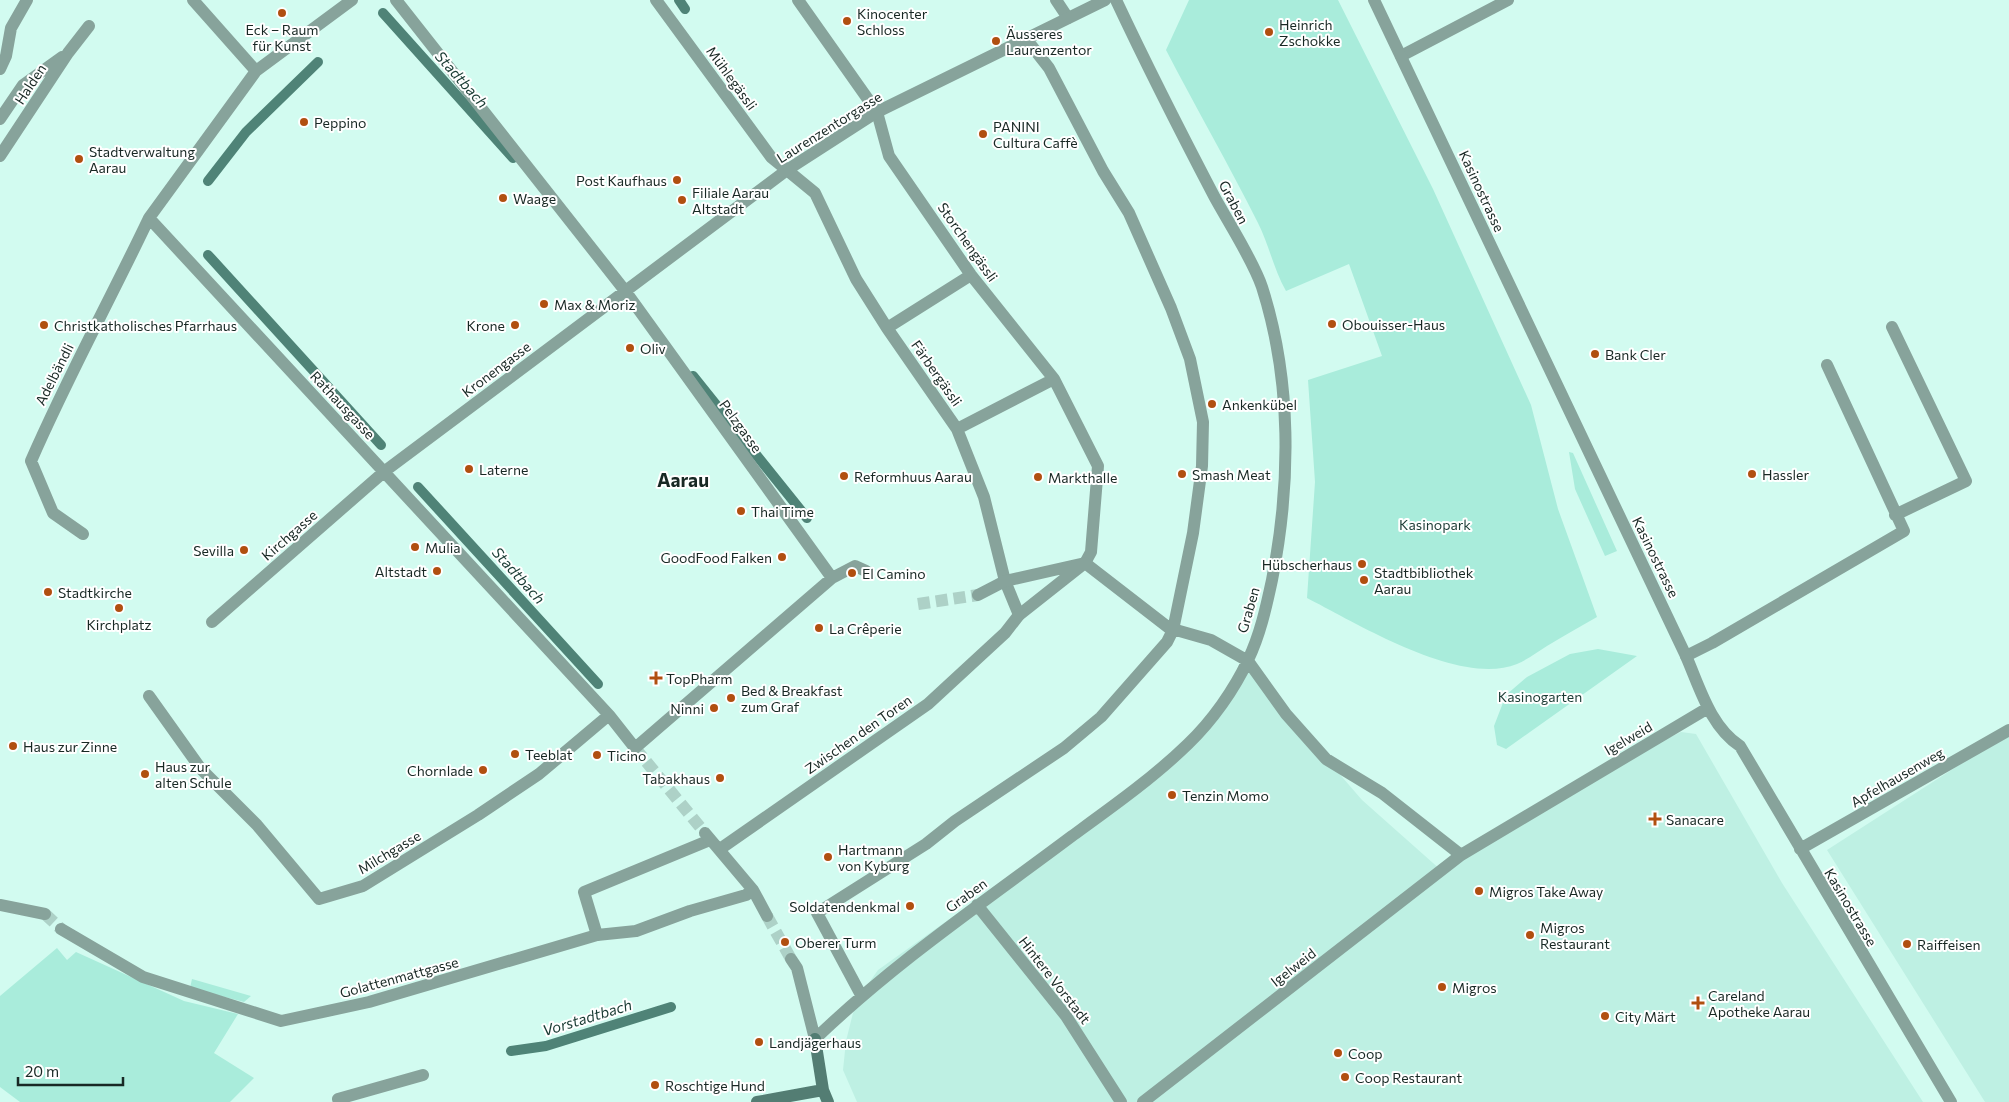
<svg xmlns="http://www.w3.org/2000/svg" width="2009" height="1102" viewBox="0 0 2009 1102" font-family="Commissioner,sans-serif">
<rect width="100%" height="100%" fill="#d2fbf0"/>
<!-- built -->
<path fill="#bef0e3" d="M1248,661L1304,733L1362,800L1442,871L1605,768L1681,732L1696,734L1782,883L1923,1102H857L843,1070L846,1041L856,1001L878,970L1162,767L1190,742Z
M2009,733V1102H1985L1827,850Z"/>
<!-- green -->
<path fill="#a9ecdb" d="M1189,0H1338L1433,189L1531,405L1558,509L1597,617C1580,627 1563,636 1547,646C1537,652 1527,660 1517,664C1460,687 1358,624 1307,598L1315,482L1308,380L1382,356L1349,264L1286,291C1274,270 1269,245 1258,223C1229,165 1196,108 1166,50Z
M1569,452L1573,453L1617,551L1605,556L1575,489Z
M1598,649L1637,656L1506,749L1497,745L1494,726L1506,695L1527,677L1570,654Z
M57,948L67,960L76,952L184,1001L238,1014L214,1053L254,1078L230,1102H20L0,1087V996Z
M192,979L251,996L244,1002L190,988Z"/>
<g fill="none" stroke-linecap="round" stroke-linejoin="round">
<!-- stream -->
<path stroke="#4f8377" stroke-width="10" d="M679,0L685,9
M383,13L513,158
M208,181L246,132L318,62
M208,255L381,445
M693,376L807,518
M418,487L598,684
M511,1051L546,1046L671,1007"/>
<!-- street-tunnel -->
<path stroke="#add1c7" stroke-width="12" stroke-dasharray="12 6" stroke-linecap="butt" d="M918,604L978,595
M635,748L705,833
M45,914L61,929
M767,916L791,959"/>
<!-- lane -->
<path stroke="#87a39b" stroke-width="12" d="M1056,0L1068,18
M1401,56L1508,0
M877,112L889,156L971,275L1054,379L1098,466L1091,552L1085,563
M787,170L815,193L856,279L887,328L957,429L984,497L1005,581L1019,615
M1892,327L1966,481L1895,515
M887,328L971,275
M957,429L1054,379
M1686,656L1712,643L1904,531L1827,365
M597,935L584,892L710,840
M339,1102L338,1099L423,1075"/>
<!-- street -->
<path stroke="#87a39b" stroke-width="12" d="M193,0L256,71
M352,0L256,71L149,218L609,715L635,748L832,578L855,566L866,571
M396,0L626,292L832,578
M656,0L771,157L787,170
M798,0L877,112
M1374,0L1686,656C1700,688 1710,726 1740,746L1951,1102
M0,69L6,56L11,28L27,0
M0,119L23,85L62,57
M0,156L68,53L89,26
M83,534L53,513L31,461C67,378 110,300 149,218
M978,595L1005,581L1085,563L1169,628L1211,640L1248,661L1286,714L1326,759L1382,793L1461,855
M212,622L385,471L787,170L877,112L1105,0
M149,696L201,769L257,825L319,899L363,886L478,815L539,774L609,715
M705,833L753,890L767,916
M720,849L928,704L1005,633L1019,615L1081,566
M1800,849L2009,730
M0,905L45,914
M977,905L1066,1016L1121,1102
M61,929L143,977L281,1021L369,1002L597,935L636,931L690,911L746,895L753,890
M791,959L797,968L815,1039
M861,995L817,913L926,844L955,821L1064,748L1101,717L1167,642L1173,630L1193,533L1202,466L1203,422L1190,359L1171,308L1129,213L1103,171L1049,68L1027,40
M815,1039C895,962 984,902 1072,836C1112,807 1153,778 1188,744C1212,721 1234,690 1248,660C1260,635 1266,608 1272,580C1291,484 1292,381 1262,287C1253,260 1228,222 1214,196C1180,131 1147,66 1116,0
M1143,1102L1461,855L1708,708"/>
<!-- secondary -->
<path stroke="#537d73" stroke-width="12" d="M815,1039L823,1090L828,1102
M757,1102L823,1090"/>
</g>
<!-- markers -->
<g fill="#b14f10" stroke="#fff" stroke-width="2">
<circle cx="282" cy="13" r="5"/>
<circle cx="847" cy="21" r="5"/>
<circle cx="1269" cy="32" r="5"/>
<circle cx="996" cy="41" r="5"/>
<circle cx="304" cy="122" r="5"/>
<circle cx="983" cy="134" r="5"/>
<circle cx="79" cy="159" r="5"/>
<circle cx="677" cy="180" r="5"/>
<circle cx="503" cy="198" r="5"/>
<circle cx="682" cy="200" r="5"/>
<circle cx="544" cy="304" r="5"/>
<circle cx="1332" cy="324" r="5"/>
<circle cx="44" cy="325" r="5"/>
<circle cx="515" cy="325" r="5"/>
<circle cx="630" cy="348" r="5"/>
<circle cx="1595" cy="354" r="5"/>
<circle cx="1212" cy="404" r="5"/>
<circle cx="469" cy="469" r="5"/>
<circle cx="1182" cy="474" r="5"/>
<circle cx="1752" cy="474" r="5"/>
<circle cx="844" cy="476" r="5"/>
<circle cx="1038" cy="477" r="5"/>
<circle cx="741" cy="511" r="5"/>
<circle cx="415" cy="547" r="5"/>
<circle cx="244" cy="550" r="5"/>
<circle cx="782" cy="557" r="5"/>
<circle cx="1362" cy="564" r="5"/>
<circle cx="437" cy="571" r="5"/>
<circle cx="852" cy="573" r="5"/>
<circle cx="1364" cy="580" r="5"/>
<circle cx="48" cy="592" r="5"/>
<circle cx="119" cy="608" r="5"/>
<circle cx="819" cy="628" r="5"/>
<path d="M653.5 670.5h5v5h5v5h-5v5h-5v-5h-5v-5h5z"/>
<circle cx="731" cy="698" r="5"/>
<circle cx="714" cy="708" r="5"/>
<circle cx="13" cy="746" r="5"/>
<circle cx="515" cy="754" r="5"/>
<circle cx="597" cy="755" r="5"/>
<circle cx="483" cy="770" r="5"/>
<circle cx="145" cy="774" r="5"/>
<circle cx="720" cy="778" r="5"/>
<circle cx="1172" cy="795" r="5"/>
<path d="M1652.5 811.5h5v5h5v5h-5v5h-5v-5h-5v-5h5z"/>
<circle cx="828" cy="857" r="5"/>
<circle cx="1479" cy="891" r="5"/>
<circle cx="910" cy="906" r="5"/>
<circle cx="1530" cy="935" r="5"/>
<circle cx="785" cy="942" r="5"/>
<circle cx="1907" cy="944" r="5"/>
<circle cx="1442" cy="987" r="5"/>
<path d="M1695.5 995.5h5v5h5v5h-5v5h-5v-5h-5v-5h5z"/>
<circle cx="1605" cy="1016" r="5"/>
<circle cx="759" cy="1042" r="5"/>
<circle cx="1338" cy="1053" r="5"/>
<circle cx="1345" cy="1077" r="5"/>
<circle cx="655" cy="1085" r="5"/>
</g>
<g text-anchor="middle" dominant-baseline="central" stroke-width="4" stroke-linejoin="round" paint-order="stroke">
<!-- poi labels -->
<g font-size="14" fill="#182824" stroke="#fff" text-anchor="start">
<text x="857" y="13">Kinocenter<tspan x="857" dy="16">Schloss</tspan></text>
<text x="1279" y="24">Heinrich<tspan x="1279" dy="16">Zschokke</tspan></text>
<text x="282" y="29" text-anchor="middle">Eck – Raum<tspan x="282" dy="16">für Kunst</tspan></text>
<text x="1006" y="33">Äusseres<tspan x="1006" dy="16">Laurenzentor</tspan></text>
<text x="314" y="122">Peppino</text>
<text x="993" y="126">PANINI<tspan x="993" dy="16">Cultura Caffè</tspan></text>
<text x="89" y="151">Stadtverwaltung<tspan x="89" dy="16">Aarau</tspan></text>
<text x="667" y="180" text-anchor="end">Post Kaufhaus</text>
<text x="692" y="192">Filiale Aarau<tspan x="692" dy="16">Altstadt</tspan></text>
<text x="513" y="198">Waage</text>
<text x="554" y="304">Max &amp; Moriz</text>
<text x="1342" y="324">Obouisser-Haus</text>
<text x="54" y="325">Christkatholisches Pfarrhaus</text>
<text x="505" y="325" text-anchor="end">Krone</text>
<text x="640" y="348">Oliv</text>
<text x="1605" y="354">Bank Cler</text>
<text x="1222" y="404">Ankenkübel</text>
<text x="479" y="469">Laterne</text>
<text x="1192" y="474">Smash Meat</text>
<text x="1762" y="474">Hassler</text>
<text x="854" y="476">Reformhuus Aarau</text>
<text x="1048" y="477">Markthalle</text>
<text x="751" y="511">Thai Time</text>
<text x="425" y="547">Mulia</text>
<text x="234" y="550" text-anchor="end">Sevilla</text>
<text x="772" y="557" text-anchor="end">GoodFood Falken</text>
<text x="1352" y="564" text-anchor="end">Hübscherhaus</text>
<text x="427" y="571" text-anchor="end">Altstadt</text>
<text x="1374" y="572">Stadtbibliothek<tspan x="1374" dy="16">Aarau</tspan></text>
<text x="862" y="573">El Camino</text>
<text x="58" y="592">Stadtkirche</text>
<text x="119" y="624" text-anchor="middle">Kirchplatz</text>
<text x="829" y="628">La Crêperie</text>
<text x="666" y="678">TopPharm</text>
<text x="741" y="690">Bed &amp; Breakfast<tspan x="741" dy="16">zum Graf</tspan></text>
<text x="704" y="708" text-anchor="end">Ninni</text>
<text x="23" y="746">Haus zur Zinne</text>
<text x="525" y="754">Teeblat</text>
<text x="607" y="755">Ticino</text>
<text x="155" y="766">Haus zur<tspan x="155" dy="16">alten Schule</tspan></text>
<text x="473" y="770" text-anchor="end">Chornlade</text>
<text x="710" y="778" text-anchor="end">Tabakhaus</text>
<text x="1182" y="795">Tenzin Momo</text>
<text x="1666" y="819">Sanacare</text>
<text x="838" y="849">Hartmann<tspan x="838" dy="16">von Kyburg</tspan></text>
<text x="1489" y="891">Migros Take Away</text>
<text x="900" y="906" text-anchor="end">Soldatendenkmal</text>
<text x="1540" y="927">Migros<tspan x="1540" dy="16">Restaurant</tspan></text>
<text x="795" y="942">Oberer Turm</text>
<text x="1917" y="944">Raiffeisen</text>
<text x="1452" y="987">Migros</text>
<text x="1708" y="995">Careland<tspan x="1708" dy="16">Apotheke Aarau</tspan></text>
<text x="1615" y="1016">City Märt</text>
<text x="769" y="1042">Landjägerhaus</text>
<text x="1348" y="1053">Coop</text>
<text x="1355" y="1077">Coop Restaurant</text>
<text x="665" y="1085">Roschtige Hund</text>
</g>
<!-- street labels -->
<g font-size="14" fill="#182824" stroke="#fff">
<text transform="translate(732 78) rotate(54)">Mühlegässli</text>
<text transform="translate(30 84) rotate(-57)">Halden</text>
<text transform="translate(829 127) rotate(-32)">Laurenzentorgasse</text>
<text transform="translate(1482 191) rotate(65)">Kasinostrasse</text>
<text transform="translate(1234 202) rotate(62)">Graben</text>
<text transform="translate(968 242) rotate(55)">Storchengässli</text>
<text transform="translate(496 369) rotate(-37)">Kronengasse</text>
<text transform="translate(937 373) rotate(55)">Färbergässli</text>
<text transform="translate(54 374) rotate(-63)">Adelbändli</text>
<text transform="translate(343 405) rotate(47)">Rathausgasse</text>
<text transform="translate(741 426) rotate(54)">Pelzgasse</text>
<text transform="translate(289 535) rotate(-41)">Kirchgasse</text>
<text transform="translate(1656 557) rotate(64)">Kasinostrasse</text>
<text transform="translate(1248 610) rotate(-74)">Graben</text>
<text transform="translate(858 734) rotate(-35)">Zwischen den Toren</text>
<text transform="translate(1628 738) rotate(-30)">Igelweid</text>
<text transform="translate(1897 777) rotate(-30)">Apfelhausenweg</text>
<text transform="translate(389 852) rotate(-31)">Milchgasse</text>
<text transform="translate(966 895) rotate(-36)">Graben</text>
<text transform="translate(1851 907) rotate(59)">Kasinostrasse</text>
<text transform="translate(1293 967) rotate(-38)">Igelweid</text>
<text transform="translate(399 977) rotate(-15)">Golattenmattgasse</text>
<text transform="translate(1055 980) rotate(52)">Hintere Vorstadt</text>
</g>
<!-- park labels -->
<g font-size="14" fill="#1a3b34" stroke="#fff">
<text x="1435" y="524">Kasinopark</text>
<text x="1540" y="696">Kasinogarten</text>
</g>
<!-- water labels -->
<g font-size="15" font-style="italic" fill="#193b33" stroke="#fff">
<text transform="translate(462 79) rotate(48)">Stadtbach</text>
<text transform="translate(519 575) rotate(48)">Stadtbach</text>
<text transform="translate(587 1017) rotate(-17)">Vorstadtbach</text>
</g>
<!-- district labels -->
<g font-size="19" font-weight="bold" fill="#182824" stroke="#fff">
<text x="683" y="479">Aarau</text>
</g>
</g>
<!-- scale -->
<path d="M18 1077v8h105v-8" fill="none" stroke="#182824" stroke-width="2.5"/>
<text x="25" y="1077" font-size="15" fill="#182824" stroke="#ffffff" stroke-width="4" paint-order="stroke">20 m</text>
</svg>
